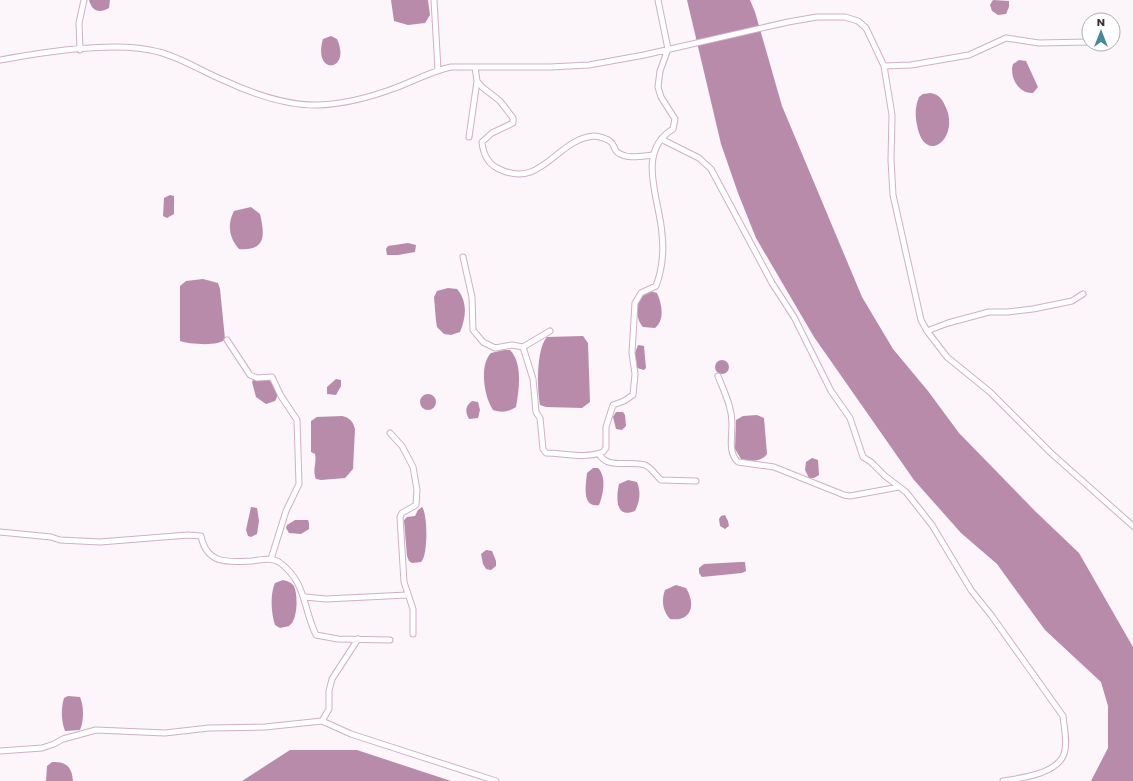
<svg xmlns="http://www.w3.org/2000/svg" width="1133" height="781" viewBox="0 0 1133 781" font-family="Poppins,sans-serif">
<rect width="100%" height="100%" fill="#fcf5fa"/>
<!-- water -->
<path fill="#b88baa" d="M89,0H110L109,8C99,14 92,11 89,0Z
M391,0H428L430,15L425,23L408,25L394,21Z
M687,0H750L755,12L782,106L862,297L893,349L928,391L959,433L1035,511L1079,553L1133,647V781H1091L1108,748V706L1101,682L1045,630L997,564L961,533L914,480L814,337L756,238L738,193L721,144Z
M993,0L1009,1V7L1006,14L998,15L992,11L990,5Z
M331,36L337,39C352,72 312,76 323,39Z
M1019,60L1026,61L1038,87L1033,93C1018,94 1009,76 1013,64Z
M931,93C941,95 943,101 947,110C958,141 924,165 917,125C915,115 915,107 919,97L923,94Z
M170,195L174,196V214L167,218L163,216L164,198Z
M251,207L260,214C265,235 266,251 239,249C229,238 227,224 234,211Z
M408,243L416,245L415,252L398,255H387L386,249L388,246Z
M203,279L218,283L220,289L225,339C219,347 189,344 180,341V286L186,281Z
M448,288L457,289C468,302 466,317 460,332L451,335L444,334L437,327L436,321L434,297L437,291Z
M650,291L657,293C662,304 665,320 655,328L643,327C637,321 634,304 641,296C643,294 647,293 650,291Z
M583,336L588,343L590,402L582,408L546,407L540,405C537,389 536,349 547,337Z
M638,345L644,346L646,368L644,370L637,368L635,353Z
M504,350H510C523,363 519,390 516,407C508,412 502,413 493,410C484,397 479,365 491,353Z
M715 367a7 7 0 1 1 14 0a7 7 0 1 1-14 0Z
M269,379C273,386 281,392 275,401L266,404L256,397L252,382L253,380Z
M336,379L341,380V386L336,395L327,394V387Z
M420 402a8 8 0 1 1 16 0a8 8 0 1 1-16 0Z
M472,401L478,402L480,410L478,418L469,419C465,412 465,406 472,401Z
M616,412H623L625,415L626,426L622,430L616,429L613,417Z
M757,415L764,418L767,454C760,463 751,461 741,459L735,449L736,420L743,416Z
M342,416C350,418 353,421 355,429L353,469L345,478L321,480L316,479C312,470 317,463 315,454L311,452V421L317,417Z
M812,458L818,460L819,475L814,478H809L805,470L806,462Z
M593,468H598C607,477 603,495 599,505C581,508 586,484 587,473Z
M628,480L637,482C641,492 640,501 635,511C615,519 616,498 619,484Z
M251,507L257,508L259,521L257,534L251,537L248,536L246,530Z
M422,507C428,514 428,557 421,562L412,563L409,561L407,556L404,520L407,517L415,516L418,510Z
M725,515L728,521L729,526L725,529L720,526L719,519L721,516Z
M295,520H308L309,523V529L301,534L289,533L286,528L287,525Z
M486,550L492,551L496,561V566L491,570L486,569L483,564L481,554Z
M740,562H745L746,571L742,573L702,577L699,573V568L704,564Z
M283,580C287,581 291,582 294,586C298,595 298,620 289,626C287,627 282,627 280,628L275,625C271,613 270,594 275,583Z
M676,585L686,588C696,604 692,622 670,619C663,611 661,601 665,590Z
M68,696L80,697C84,706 84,721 80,730L65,731C61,721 61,708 64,698Z
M290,750H357L451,781H242Z
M52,762C66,761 72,767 73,781H46L47,766Z"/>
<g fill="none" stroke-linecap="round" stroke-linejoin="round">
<!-- minor casing -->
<g stroke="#cfb0c5" stroke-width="7">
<path id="minor" d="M434,0L438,70
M80,50L79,23L84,0
M0,60C44,52 117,40 159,52C182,58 201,71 223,80C251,93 286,106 319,105C344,104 371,97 395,88C414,81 432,71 451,67H550L589,65L644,55L788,22L817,17H845L858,21L866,28L884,66L892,115L891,160L893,195L921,320L927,331L947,357L990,392L1051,453L1133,526
M884,66L911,65L969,55L1006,38L1039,43L1089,42
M477,81L482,87L500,101L513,118V123L492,133L482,142C483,153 488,164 499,169C542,190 556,139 594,136C598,136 608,139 611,142C614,144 614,150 617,152C627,160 642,156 653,155
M469,137L477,81L475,67
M661,139L699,158L711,169L772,283L794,317L831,391L850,418L863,457L871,462L885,476L906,492L932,525L971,590L991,615L1063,716C1064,727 1068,743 1064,754C1057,774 1021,778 1003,781
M463,257L472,297L473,330L483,342L495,348L512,345L523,347L533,379L536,412L540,418L543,449L546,453C564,453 586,459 603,452L606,448V427L613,405L624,401L633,395L635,374L632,353L635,303L641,293L656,286C662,270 664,252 662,234C660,200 635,152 673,129L675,119L661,97L658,87L660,71L668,49L658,0
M927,331L948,323L989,312H1007L1033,309L1072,301L1083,294
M227,340L250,375L257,378L272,377L281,396L297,420L299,484L286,511L271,559
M523,347L550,331
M718,376C724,392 732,406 732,424C732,436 728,453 738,462L774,467L844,495L850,496L899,487
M390,433L402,446L413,467L417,490L416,505L402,513L400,517L404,582L413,609V634
M599,454C608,470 630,460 645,465C652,468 656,476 661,480L696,481
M0,532L51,537L60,540L100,542L188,535L201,536C207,565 228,562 252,561C261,560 271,557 279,562C306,581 303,608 316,635L338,639L390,640
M305,597L326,599L407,595
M322,721L351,734L496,781
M0,751L42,748L54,744L63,739L96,730L165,733L209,728L265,727L322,721L329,709V691L332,679L358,639"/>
</g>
<!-- minor -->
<use href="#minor" stroke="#fff" stroke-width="5"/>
</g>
<!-- north arrow -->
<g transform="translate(1101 32)"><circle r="19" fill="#ffffff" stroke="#b1adb0"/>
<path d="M0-3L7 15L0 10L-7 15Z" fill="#458a96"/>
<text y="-6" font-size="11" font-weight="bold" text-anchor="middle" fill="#3d3139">N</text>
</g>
</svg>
